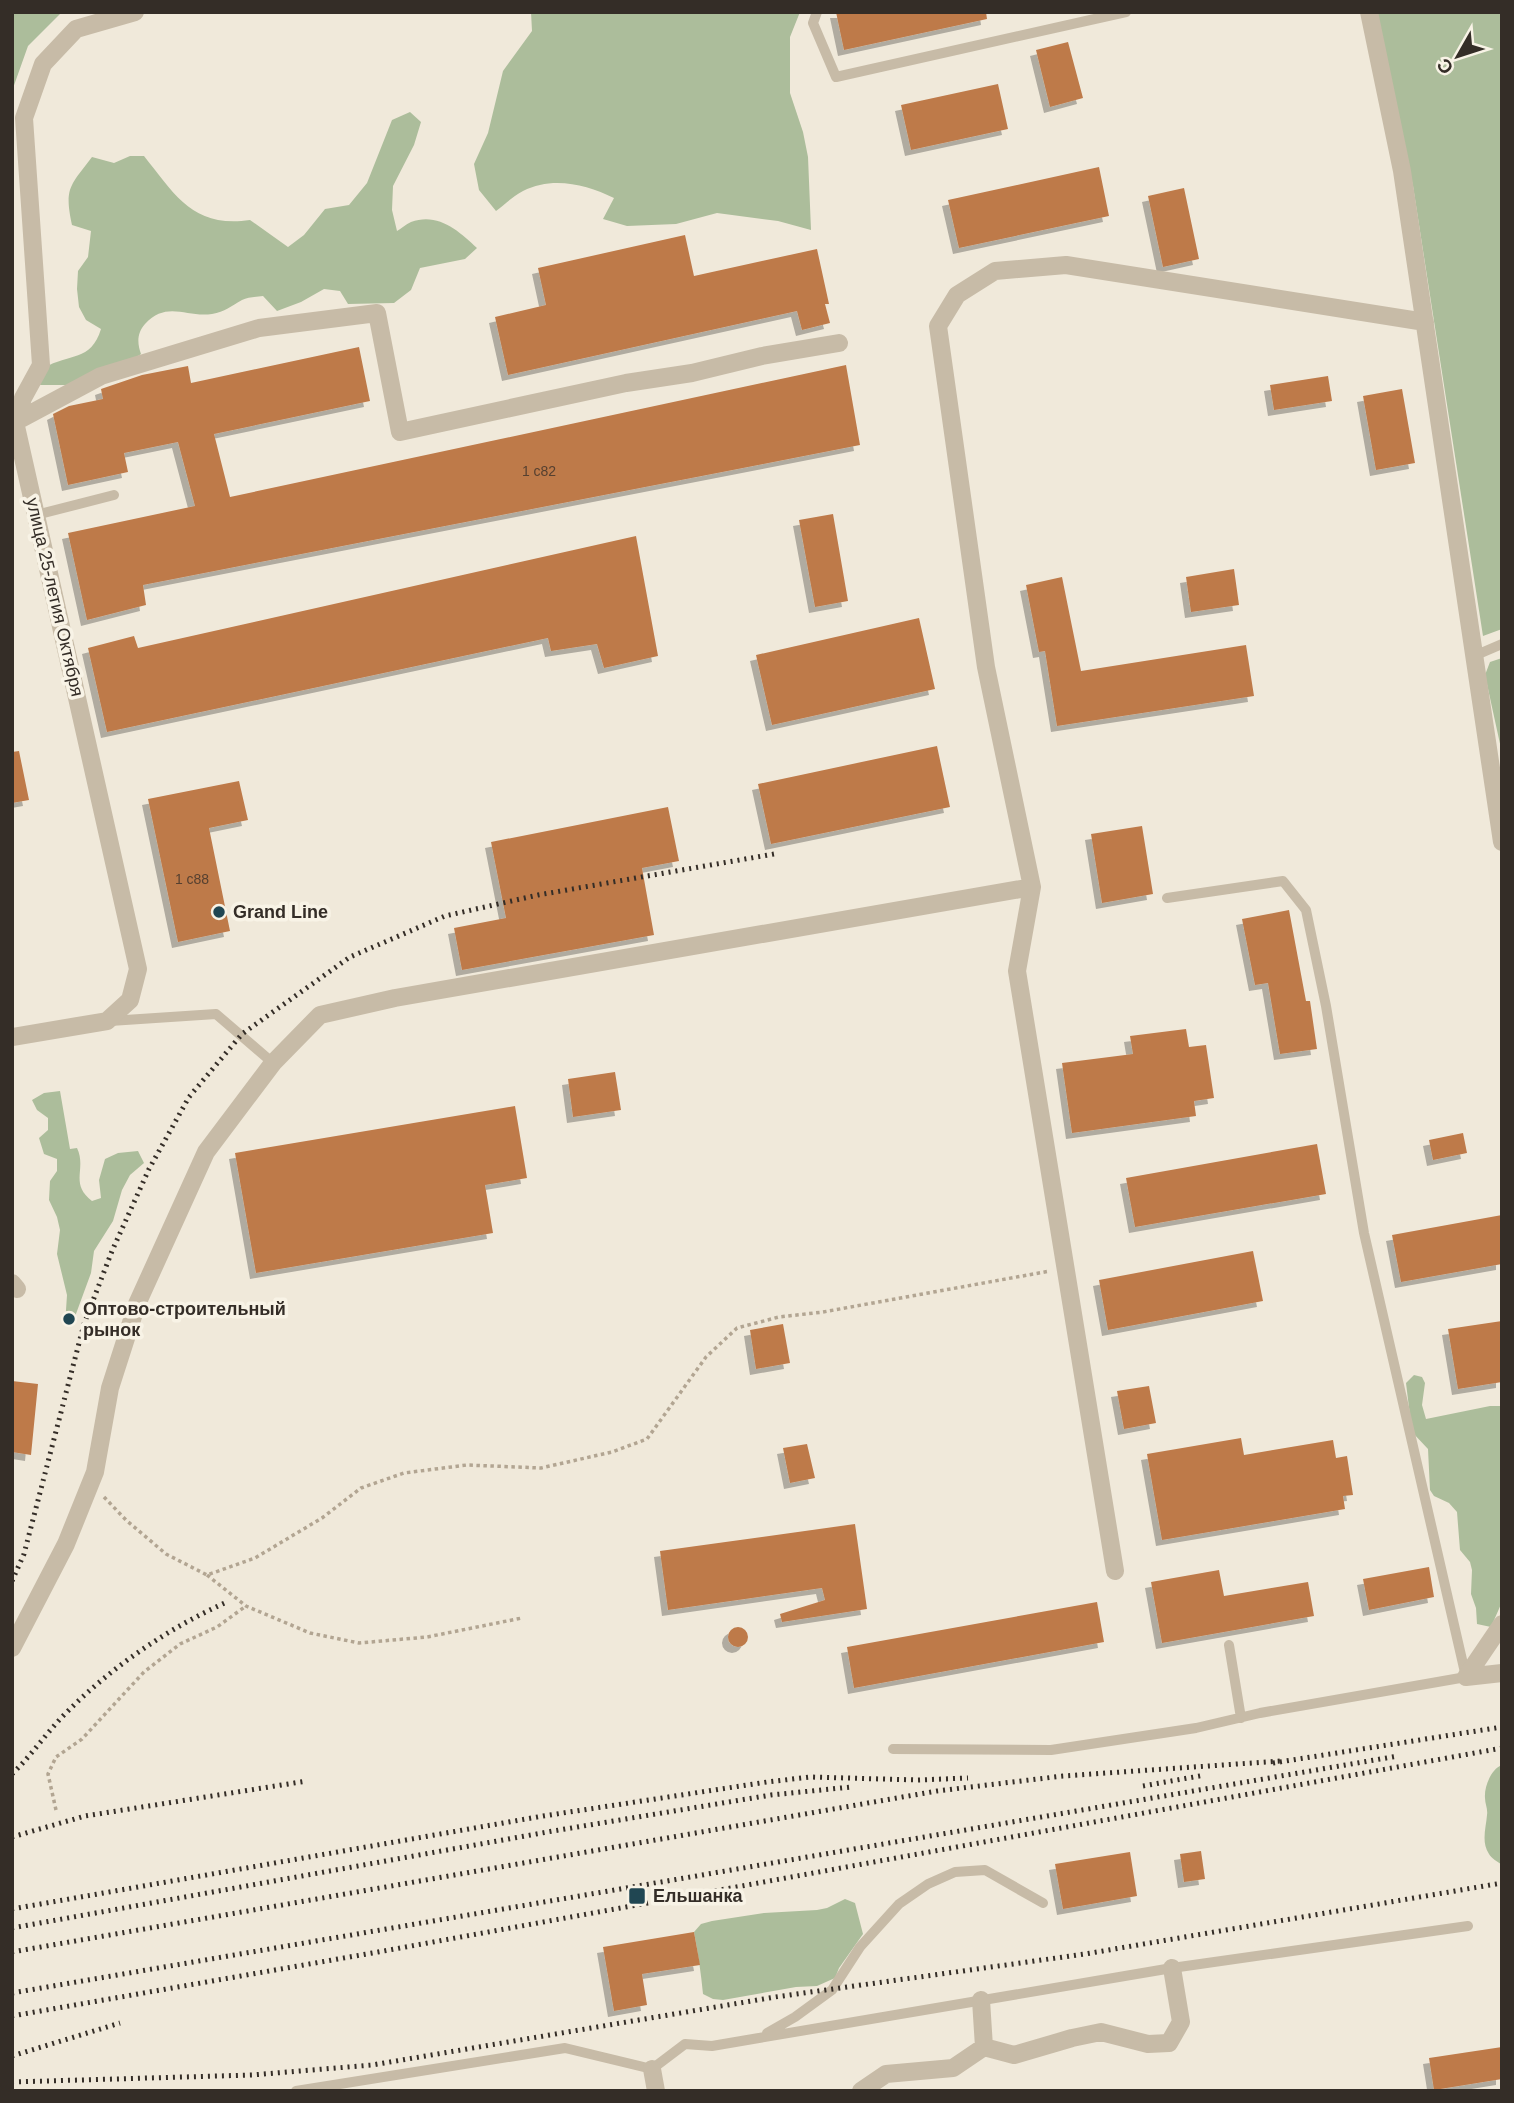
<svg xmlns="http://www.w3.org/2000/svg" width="1514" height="2103" viewBox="0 0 1514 2103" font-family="Helvetica,sans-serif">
<defs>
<filter id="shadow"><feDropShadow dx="-6" dy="6" stdDeviation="0" flood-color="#0004"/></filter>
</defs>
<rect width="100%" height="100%" fill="#f0e9da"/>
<!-- green -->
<path fill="#acbd9b" d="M12,12H62L28,46L12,91Z
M531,12H800L790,37V93L803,132L808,157L811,230L778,221L717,213L676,224L627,226L603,219L614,198C586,184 552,176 523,191C513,196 504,205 496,211L479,190L474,164L488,133L503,71L532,31Z
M1377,12H1502V629L1483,636L1413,186Z
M410,112L421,122L414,145L393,186L392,210L397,231C401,229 406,224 411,222C438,212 459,231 477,248L465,259L420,268L411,290L394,303L348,304L340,291L324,289L301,302L277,311L263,296C256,297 248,297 242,300C231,306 225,312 212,314C187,318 167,300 145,324C137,333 137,343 141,354L128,363L69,385H40L44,368C69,353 91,362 101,329L86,320L79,307L77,289L78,271L88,257L91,231L72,225C64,188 70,186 92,157L114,163L130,156H144C176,196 193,228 250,220L288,247L304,235L325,209L349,205L367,183L392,120Z
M1502,658V753L1485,675L1490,662Z
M60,1091L70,1149L77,1148C87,1169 69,1183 92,1201L101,1198L99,1180L105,1159L118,1153L138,1151L144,1163L130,1175L122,1190L113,1221L94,1251L91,1273L73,1322L65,1325L67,1295L57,1254L60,1230L57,1217L49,1200L50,1181L57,1171V1159L44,1154L39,1138L48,1130V1118L37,1110L32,1100L44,1093Z
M1414,1375L1422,1377L1425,1383L1422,1405L1426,1419L1490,1406H1502V1602L1491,1627L1477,1624L1476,1608L1471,1594L1472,1570L1470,1562L1460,1550L1457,1512L1449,1503L1434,1496L1430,1490L1428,1449L1412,1432L1406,1383Z
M1502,1765V1865C1498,1862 1491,1858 1489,1854C1481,1842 1486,1828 1487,1815C1488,1809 1485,1804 1485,1798C1484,1787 1491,1769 1502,1765Z
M845,1899L855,1903L863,1934L839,1968L835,1978L817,1986L796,1987L723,2000L713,1999L703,1994C701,1973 698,1953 694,1932L701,1924L712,1921L764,1913L817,1910L827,1908Z"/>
<!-- building -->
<path fill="#be7a4a" filter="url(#shadow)" d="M836,12H986L987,19L844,50Z
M1068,42L1083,98L1050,107L1036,50Z
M998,84L1008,129L911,150L901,105Z
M1099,167L1109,216L959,248L948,200Z
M1184,188L1199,259L1163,267L1148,196Z
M685,235L694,276L817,249L829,304H825L830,323L802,330L797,311L508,375L495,317L546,305L538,268Z
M359,347L370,401L214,434L230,497L846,365L860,445L143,585L146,605L87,620L68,533L195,506L178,442L124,453L128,472L68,485L53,414L69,406L103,399L101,389L142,375L188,366L191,383Z
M1328,376L1332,401L1274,410L1270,385Z
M1402,389L1415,463L1376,470L1363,396Z
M833,514L848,601L815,607L799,520Z
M636,536L658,656L604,668L597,644L551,651L548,638L107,732L88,648L134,636L138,648Z
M1234,569L1239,605L1191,612L1186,577Z
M1062,577L1081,671L1246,645L1254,696L1057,726L1045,651L1039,652L1026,585Z
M919,618L935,689L772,725L756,655Z
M937,746L950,807L771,844L758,784Z
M19,751L29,800L12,803V752Z
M239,781L248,820L209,828L230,931L178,942L148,799Z
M668,807L679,861L642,868L654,935L462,970L454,928L506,918L491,842Z
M1142,826L1153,894L1102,903L1091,834Z
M1289,910L1306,1001H1310L1317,1049L1280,1054L1268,983L1255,985L1242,919Z
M1186,1029L1189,1047L1206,1045L1214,1098L1194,1101L1196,1116L1072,1133L1062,1063L1133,1054L1130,1036Z
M615,1072L621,1110L573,1117L568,1079Z
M515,1106L527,1178L485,1185L493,1233L256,1273L235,1153Z
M1463,1133L1467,1153L1433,1160L1429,1140Z
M1317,1144L1326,1194L1135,1227L1126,1178Z
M1502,1215V1264L1401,1282L1392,1235Z
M1253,1251L1263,1301L1108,1330L1099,1280Z
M1502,1321V1382L1458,1389L1448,1329Z
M783,1324L790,1363L756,1369L750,1330Z
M12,1381L38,1384L31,1455L12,1452Z
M1149,1386L1156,1423L1124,1429L1117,1391Z
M1241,1438L1244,1455L1333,1440L1336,1458L1347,1456L1353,1495L1343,1496L1345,1509L1162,1540L1147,1454Z
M807,1444L815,1478L790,1483L783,1448Z
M855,1524L867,1609L782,1622L780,1614L825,1600L822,1588L668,1610L660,1551Z
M1429,1567L1434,1597L1369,1610L1363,1579Z
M1219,1570L1224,1596L1308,1582L1314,1616L1162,1643L1151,1582Z
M1097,1602L1104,1642L854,1688L847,1647Z
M728 1637a10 10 0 1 1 20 0a10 10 0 1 1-20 0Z
M1201,1851L1205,1879L1184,1882L1180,1854Z
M1130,1852L1137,1896L1063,1909L1055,1864Z
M694,1932L700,1965L642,1974L647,2005L614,2011L603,1947Z
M1502,2047V2079L1434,2090L1429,2058Z"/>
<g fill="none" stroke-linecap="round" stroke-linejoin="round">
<!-- path -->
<path stroke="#b2a592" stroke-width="3.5" stroke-dasharray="3.5 3.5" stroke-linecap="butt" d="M104,1497L126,1520L166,1554L207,1575L255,1558L322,1518L361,1488L404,1473L467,1465L541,1468L612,1452L647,1439L706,1357L737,1328L779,1317L823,1312L1050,1271
M207,1575L246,1606L310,1633L359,1643L427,1637L522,1618
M56,1810L48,1774L56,1757L82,1739L144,1672L180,1644L217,1627L246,1606"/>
<!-- service -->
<path stroke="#c7bba7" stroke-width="10" d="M817,12L813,23L836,77L1126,12
M36,515L114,495
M1474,656L1502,644
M110,1021L216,1014L273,1063
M1229,1645L1241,1718
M893,1749L1051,1750L1196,1728L1260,1713L1466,1677L1364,1233L1326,1006L1306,910L1283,881L1167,898
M767,2033L795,2017L832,1990L860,1947L899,1904L928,1884L955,1872L985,1870L1043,1903
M296,2091L565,2048L652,2069L685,2044L712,2046L1172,1968L1468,1926"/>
<!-- minor -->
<path stroke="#c7bba7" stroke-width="18" d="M1369,12L1402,171L1502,842
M15,422L23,398L41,365L24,118L43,64L76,29L135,12
M12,1037L107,1021L130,1000L138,969L15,422L101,376L259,328L377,313L400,432L626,383L692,373L762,356L839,343
M12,1283L17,1289
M1115,1571L1017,971L1032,887L986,667L938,326L957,295L995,271L1066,265L1425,322
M12,1648L66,1544L95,1472L110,1388L137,1304L206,1152L273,1063L320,1015L395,998L1032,887
M1466,1677L1502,1624
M1466,1677L1502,1673
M984,2047L1014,2055L1072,2038L1101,2032L1148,2044L1169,2043L1181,2022L1172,1968
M652,2069L656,2091
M861,2091L886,2074L953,2068L984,2047L981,2000"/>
<!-- rail -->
<path stroke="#342d27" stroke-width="5" stroke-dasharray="2 5" stroke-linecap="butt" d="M12,1581L24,1554L84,1324L112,1251L149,1169L189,1097L242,1034L350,957L445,916L538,895L774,854
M1273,1763L1502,1727
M12,1774C33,1754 48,1730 69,1710C113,1666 170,1627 227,1602
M1143,1786L1205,1775
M12,1837L85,1816L307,1781
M12,1909L543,1816L767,1782L810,1777L918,1780L968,1778
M12,1928L553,1831L771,1795L851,1787
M12,1952L937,1791L1063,1776L1281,1761
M12,1993L1398,1756
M12,2016L378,1952L1502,1748
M12,2056L120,2023
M12,2082L252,2075L372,2065L775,1997L1085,1954L1502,1883"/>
</g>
<!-- markers -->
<g fill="#204652" stroke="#f8f3e6" stroke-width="2.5">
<circle cx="219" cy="912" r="7"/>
<circle cx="69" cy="1319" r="7"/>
<rect x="628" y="1887" width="18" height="18" rx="3.5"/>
</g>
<g text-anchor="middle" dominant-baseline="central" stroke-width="7" stroke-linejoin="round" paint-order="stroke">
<!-- number labels -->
<g font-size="14" fill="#564030">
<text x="539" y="471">1 с82</text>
<text x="192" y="879">1 с88</text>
</g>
<!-- street labels -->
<g font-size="18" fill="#342d27" stroke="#f8f3e6">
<text transform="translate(55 597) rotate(77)">улица 25-летия Октября</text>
</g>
<!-- poi labels -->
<g font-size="18" font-weight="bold" fill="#342d27" stroke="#f8f3e6" text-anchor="start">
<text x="233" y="912">Grand Line</text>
<text x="83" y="1309">Оптово-строительный<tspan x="83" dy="21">рынок</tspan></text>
<text x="653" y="1896">Ельшанка</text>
</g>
</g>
<!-- border -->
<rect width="1514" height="2103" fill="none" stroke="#342d27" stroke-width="28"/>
<!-- north arrow -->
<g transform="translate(1458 56) rotate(231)" stroke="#f8f3e6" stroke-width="5" paint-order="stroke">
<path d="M0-5L12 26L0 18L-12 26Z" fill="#342d27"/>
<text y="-10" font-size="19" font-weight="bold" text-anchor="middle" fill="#342d27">С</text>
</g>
</svg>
